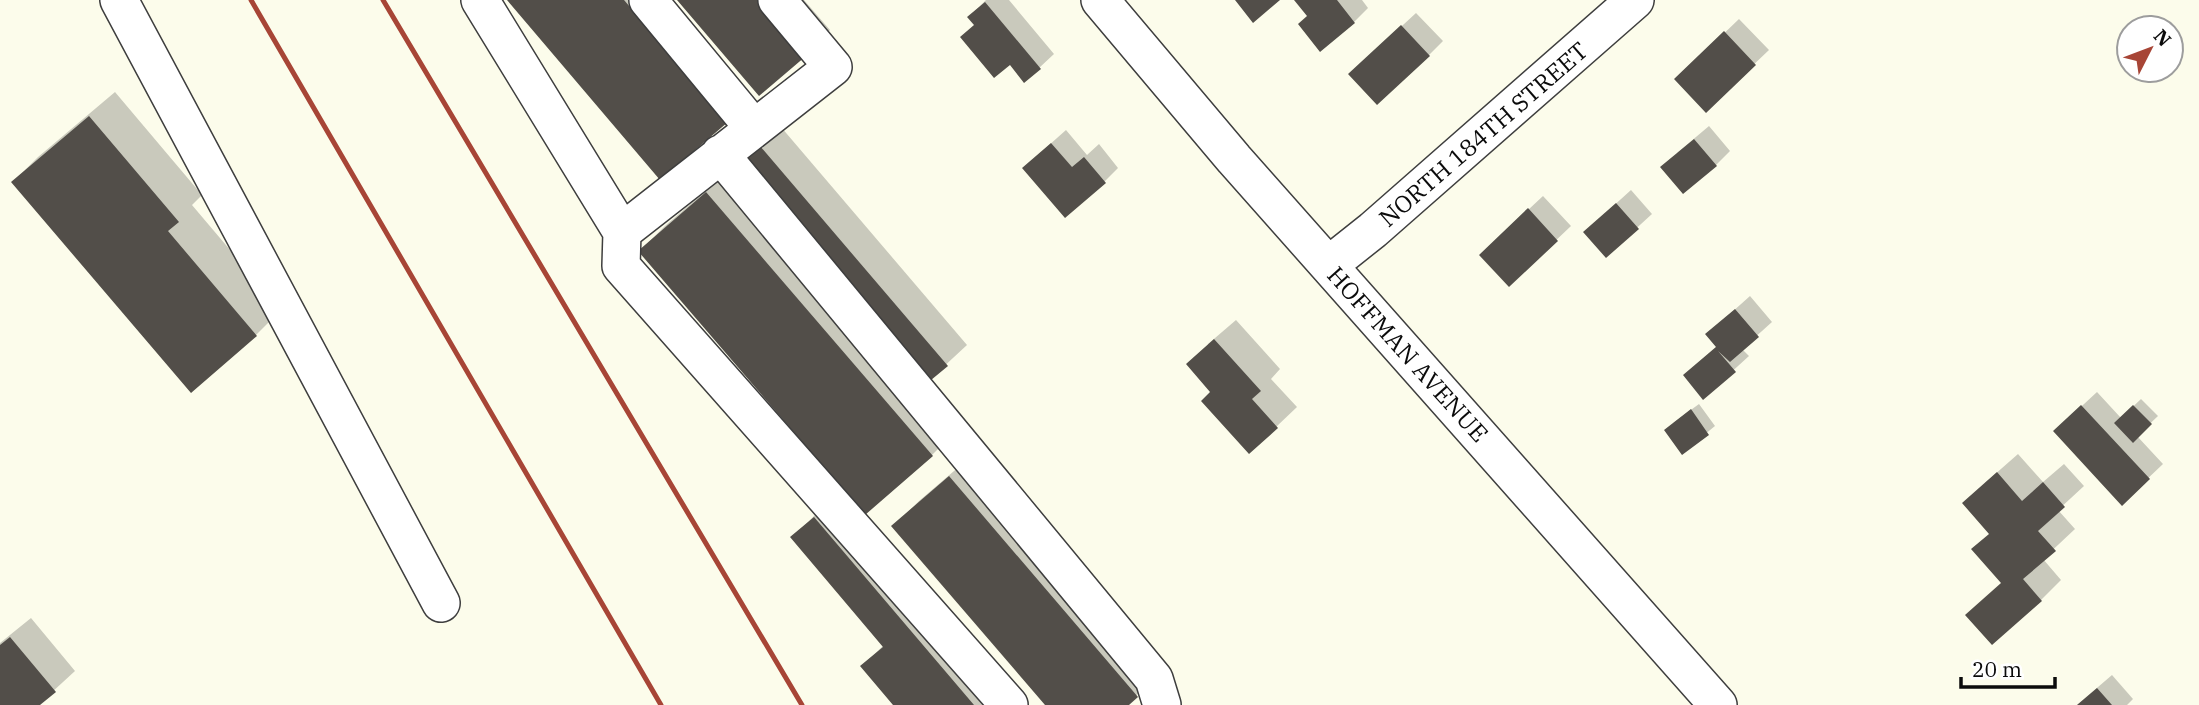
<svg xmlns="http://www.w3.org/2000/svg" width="2199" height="705" viewBox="0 0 2199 705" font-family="'IBM Plex Serif',serif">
<rect width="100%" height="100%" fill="#fcfceb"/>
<!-- shadow -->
<path fill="#0003" d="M509,0H670L752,96L727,121Z
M679,0H804L830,30L805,55Z
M986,0H1009L1054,54L1039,68L1010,63L969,17Z
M1297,0H1362L1368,8L1354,22L1309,15Z
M1416,13L1443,41L1429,55L1365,60Z
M1739,19L1769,50L1706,110L1691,65Z
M115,92L202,195L192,205L281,310L256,335L191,390L13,182L38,157Z
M1709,126L1730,151L1716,165L1677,153Z
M781,127L967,345L926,383L739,166Z
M1066,130L1087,155L1099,144L1118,168L1104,182L1039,154Z
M732,168L957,430L932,455L865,512L640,251L665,226Z
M1631,190L1652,214L1606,256L1600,218Z
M1543,196L1571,226L1509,285L1495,241Z
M1750,296L1772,322L1742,349L1749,356L1704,397L1685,375L1717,346L1722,321Z
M1236,320L1280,369L1271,379L1297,407L1276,427L1212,392L1208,344Z
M2097,392L2121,418L2141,399L2158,416L2137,436L2163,464L2122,503L2070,417Z
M1699,404L1715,426L1682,453L1673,423Z
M975,453L1162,671L1126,705H1047L894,526L919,501Z
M2018,454L2043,482L2064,464L2084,486L2058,510L2075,529L2043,559L2061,580L2041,600L2003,582L1991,533L1985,483Z
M817,513L1021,705H895L862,666L884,645L792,538Z
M31,618L75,671L38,705H0V643Z
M2112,675L2133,699L2127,705H2077Z"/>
<!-- building -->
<path fill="#524e49" d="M507,0H624L728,122L660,180Z
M677,0H758L806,56L759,96Z
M1235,0H1280L1253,23Z
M1294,0H1337L1355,23L1320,52L1298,24L1307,16Z
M985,2L1041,69L1024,83L1010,65L994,78L960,37L974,25L967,17Z
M1401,25L1430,56L1377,105L1348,74Z
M1724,31L1756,65L1706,113L1674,79Z
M89,116L179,222L168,231L257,336L191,393L11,182Z
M1694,139L1717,166L1683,194L1660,167Z
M1051,143L1072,167L1084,157L1106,183L1065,218L1022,168Z
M760,146L948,366L925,385L737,166Z
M706,192L933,456L865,515L638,251Z
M1616,203L1639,229L1606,258L1583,232Z
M1528,208L1558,241L1509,287L1479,255Z
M1735,309L1759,337L1730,362L1718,351L1736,372L1703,400L1683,375L1716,347L1705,334Z
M1214,339L1261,391L1252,399L1278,428L1249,454L1201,401L1210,392L1186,364Z
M2081,405L2150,479L2122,506L2053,431Z
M2133,405L2152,424L2133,443L2114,423Z
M1691,409L1709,435L1682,455L1664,430Z
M1997,472L2022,501L2043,482L2065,507L2038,531L2056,551L2023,579L2042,601L1992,645L1965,615L2001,583L1971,549L1989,534L1962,503Z
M949,476L1138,697L1129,705H1045L891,526Z
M814,517L974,705H893L860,666L883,647L790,537Z
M10,637L56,692L40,705H0V645Z
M2097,688L2112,705H2077Z"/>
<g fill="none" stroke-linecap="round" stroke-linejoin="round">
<!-- minor casing -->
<g stroke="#3e3e3e" stroke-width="40">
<path id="minor" d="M119,0L441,603
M480,0L622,232L833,67L777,0
M648,0L753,127
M1100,0L1234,159L1718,705
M720,154L1154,679L1162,705
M622,232L621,266L1009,705
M1329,265L1373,230L1635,0"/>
</g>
<!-- minor -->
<use href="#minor" stroke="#fff" stroke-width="37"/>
<!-- rail -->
<path stroke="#a74536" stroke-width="5" d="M251,0L661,705
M383,0L802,705"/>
</g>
<g text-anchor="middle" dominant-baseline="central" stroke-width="7" stroke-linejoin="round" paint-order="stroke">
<!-- street labels -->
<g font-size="24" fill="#0b0b0b" stroke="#fff">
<text transform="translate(1483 134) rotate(-41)">NORTH 184TH STREET</text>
<text transform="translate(1408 354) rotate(48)">HOFFMAN AVENUE</text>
</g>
</g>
<!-- north arrow -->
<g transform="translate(2150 49) rotate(48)"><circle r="33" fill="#ffffff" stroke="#9d9d9d" stroke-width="2"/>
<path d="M0-5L12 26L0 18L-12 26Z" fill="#a74536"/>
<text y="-10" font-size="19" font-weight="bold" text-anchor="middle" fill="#0b0b0b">N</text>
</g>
<!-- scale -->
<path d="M1961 677v10h94v-10" fill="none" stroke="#0b0b0b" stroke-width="3.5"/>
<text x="1972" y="677" font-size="21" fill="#0b0b0b" stroke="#ffffff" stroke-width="5" paint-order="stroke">20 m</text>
</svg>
